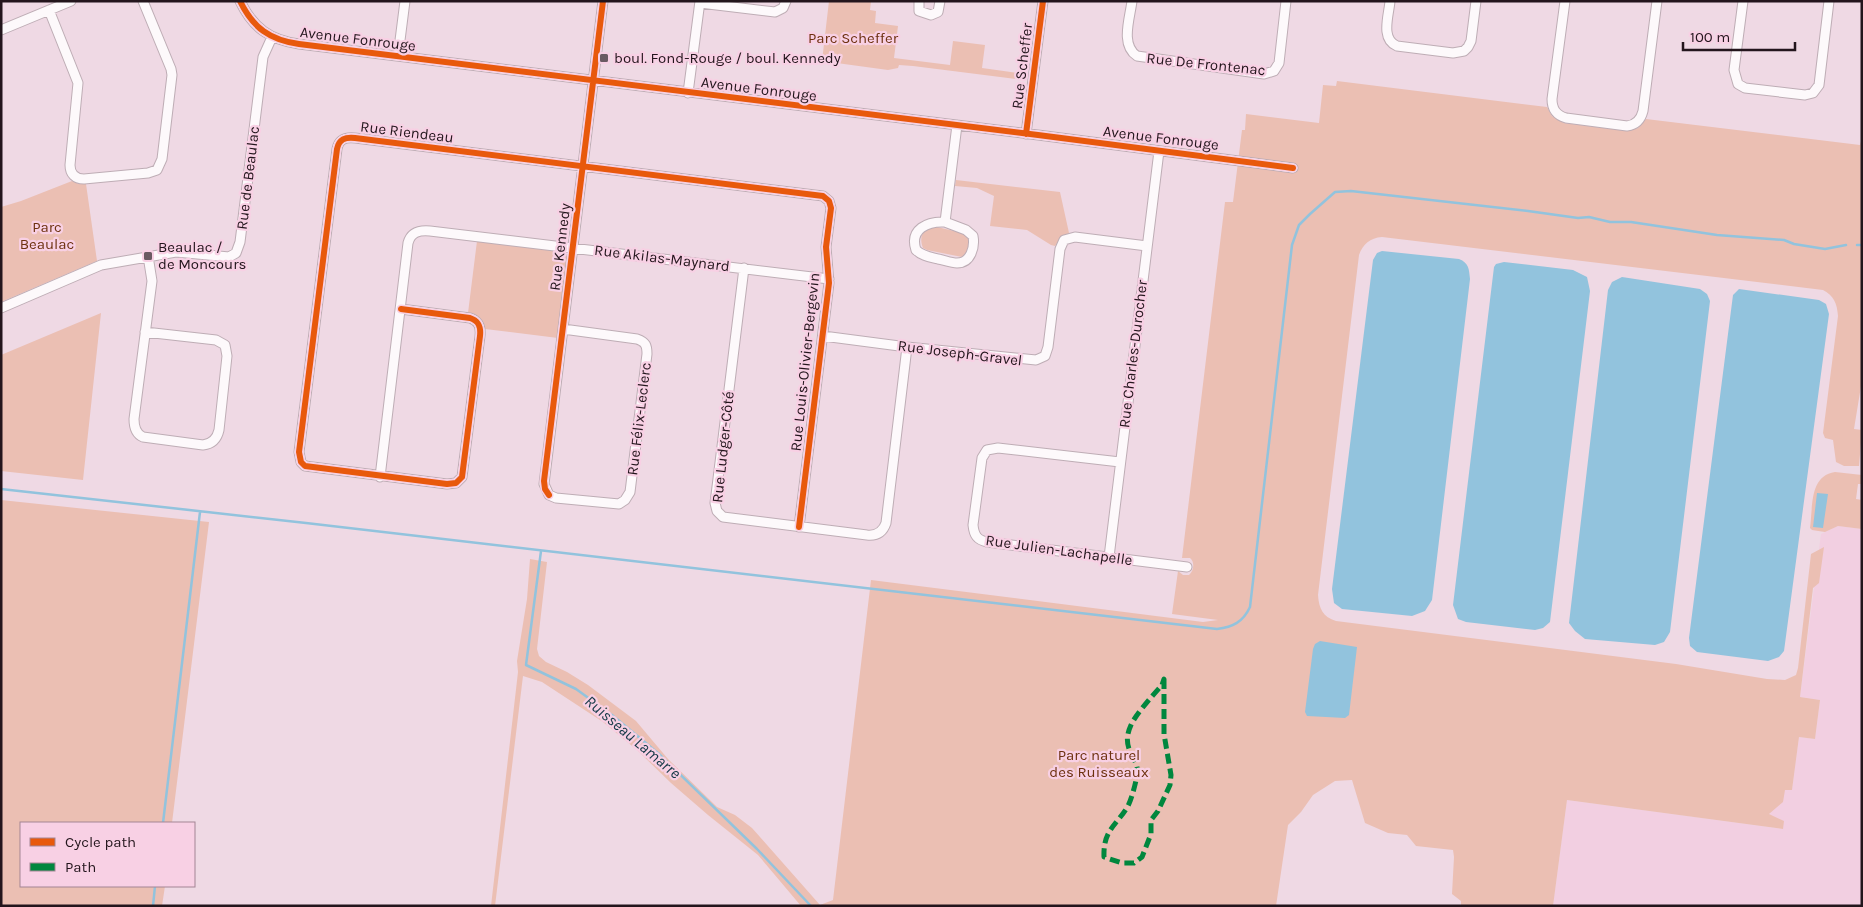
<svg xmlns="http://www.w3.org/2000/svg" width="1863" height="907" viewBox="0 0 1863 907" font-family="Karla,sans-serif">
<rect width="100%" height="100%" fill="#efd9e4"/>
<!-- built -->
<path fill="#f2cfe1" d="M1838,526L1862,529V906H1553L1567,800L1783,829L1769,815L1785,790H1792L1799,737L1815,739L1820,700L1800,697L1821,534Z"/>
<!-- green -->
<path fill="#ebbfb3" d="M829,1H871L870,10L876,11L875,23L898,26L894,58L950,65L953,41L985,45L982,68L1025,74V80L913,66L899,65L898,68L888,70L822,61Z
M1337,81L1547,107L1552,116L1564,123L1627,131L1638,128L1646,119L1860,145L1862,138V380L1854,429L1862,430L1859,466H1844L1836,462L1833,440L1825,438L1823,433L1838,316C1837,303 1834,296 1823,290L1382,237C1370,238 1363,244 1359,255L1318,595C1319,609 1323,617 1336,621L1676,664L1767,679L1785,680L1796,675L1798,668L1811,554L1824,547L1819,583L1813,588L1800,697L1820,700L1815,739L1799,737L1792,790H1785L1783,802L1769,814L1784,821L1783,829L1567,800L1553,906H1461V901L1452,894L1454,857L1453,850L1416,846L1407,835L1388,833L1365,823L1352,780L1335,781L1313,795L1301,812L1288,825L1276,906H801L758,855L708,815L671,783L637,750L603,722L542,682L523,676L495,906H491L518,672L517,661L527,599L530,559L547,562L537,649L539,656L546,662L567,672L588,685L636,721L668,759L717,807L735,815L752,828L820,905L833,900L871,580L1203,622L1218,620L1172,614L1178,571L1183,575H1189C1194,571 1195,562 1190,558H1182L1225,202H1233L1242,130H1245L1246,114L1319,123L1323,85L1336,86Z
M956,180L1060,192L1069,233L1061,238L1055,246L1051,245L1027,230L990,226L994,196L977,188L955,186Z
M72,181L79,184H86L97,261L1,302V207L21,201Z
M937,227L963,233L967,236L970,245L966,255L962,257L927,250L923,248C918,235 924,228 937,227Z
M477,241L557,251L566,255L567,261L558,338L485,329L480,318L468,313Z
M101,313L83,480L1,471V355Z
M1835,472L1862,475V484H1858L1856,499L1862,500V529L1838,526L1825,532L1812,530L1810,528C1813,507 1809,476 1835,472Z
M1,500L209,522L172,823H21V886H165L162,906H1Z"/>
<!-- water -->
<path fill="#92c3dd" d="M1382,251L1459,259C1469,263 1469,269 1470,279L1432,600L1425,611L1412,616L1342,609L1334,603L1332,589L1373,260L1377,253Z
M1504,262L1573,270L1587,277L1590,291L1550,622L1543,628L1535,630L1466,622L1458,619L1453,605L1494,267L1496,264Z
M1622,277L1700,289L1707,294L1710,301L1670,632L1664,642L1655,645L1585,639L1575,631L1569,623L1608,290L1612,282Z
M1739,289L1819,300L1826,304L1829,314L1784,651L1779,657L1768,661L1697,652L1690,646L1689,638L1733,295Z
M1817,493L1828,494L1823,528L1813,527Z
M1320,641L1357,647L1349,715L1345,718L1307,716L1305,712L1313,649L1315,644Z"/>
<g fill="none" stroke-linecap="round" stroke-linejoin="round">
<!-- stream -->
<path stroke="#92c3dd" stroke-width="2.5" d="M1857,245H1862
M1,489L306,523L1217,629C1233,627 1243,622 1250,607L1292,245L1299,225L1310,214L1335,192L1351,191L1528,211L1578,218L1589,217L1610,222H1631L1717,235L1784,240L1794,244L1825,249L1846,245
M541,551L526,665L576,689L612,715L659,754L757,849L811,906
M163,823L200,512
M153,906L155,886"/>
<!-- street casing -->
<g stroke="#beadb5" stroke-width="11">
<path id="street" d="M240,1C253,28 270,40 299,44L1038,135L1293,168
M919,1V11L931,15L938,12L940,1
M1132,1C1130,18 1120,45 1137,56L1264,74L1274,71L1279,63L1286,1
M1390,1C1389,15 1380,39 1397,46L1453,53L1464,51L1468,47L1471,41L1476,1
M1565,1L1552,99C1552,109 1556,115 1566,118L1627,126C1636,125 1641,119 1643,111L1657,1
M1743,1L1734,70L1738,84L1745,88L1805,95L1813,93L1819,85L1829,1
M700,3L775,12L783,8L786,1
M49,10L78,83L70,165C70,174 75,179 84,179L148,173L157,170L162,159L172,75L171,69L143,1
M1,30L71,1
M398,56L405,1
M688,93L700,1
M1026,134L1043,1
M945,222L966,230L973,236C975,247 971,263 957,263C951,263 944,260 938,259C930,257 922,256 916,250C909,229 928,221 945,222Z
M945,222L957,125
M744,268L715,503L717,511L723,517L867,535C877,536 883,532 886,523L907,347
M1,308L101,265L176,252L229,257L236,253L240,242L263,57L272,37
M401,309L470,318C479,321 481,327 480,336L462,477L456,483L447,484L305,466L301,462L299,452L337,149C339,139 345,137 355,138L823,196L829,201L831,208L826,247L829,283L799,527
M563,329L637,339C646,342 647,346 647,354L630,492L625,500L619,504L556,498L549,495L544,484L603,1
M145,332L216,340L225,345L227,356L219,430C217,439 212,444 203,445L143,437C136,434 134,427 134,419L152,281L148,256
M823,336L907,347L1036,360L1045,356L1048,347L1060,249L1064,240L1075,237L1147,246
M1120,462L998,448L987,450L982,458L973,525C974,535 977,540 987,542L1187,567
M380,477L408,243C411,232 419,230 430,231L829,279
M1109,557L1159,151"/>
</g>
<!-- street -->
<use href="#street" stroke="#fdf9fb" stroke-width="9"/>
<!-- quiet -->
<path stroke="#00873e" stroke-width="5" stroke-dasharray="10 5" stroke-linecap="butt" d="M1164,679V734L1171,775L1170,785L1158,811L1151,820V834L1142,857L1134,863H1122L1104,857C1103,830 1116,826 1128,806C1132,798 1135,785 1137,776C1141,758 1119,751 1131,725C1136,714 1153,695 1162,685Z"/>
<!-- cycleway casing -->
<g stroke="#f8d0e4" stroke-width="9">
<path id="cycleway" d="M240,1C253,28 270,40 299,44L1038,135L1293,168
M1026,134L1043,1
M401,309L470,318C479,321 481,327 480,336L462,477L456,483L447,484L305,466L301,462L299,452L337,149C339,139 345,137 355,138L823,196L829,201L831,208L826,247L829,283L799,527
M549,495L545,489L544,481L603,1"/>
</g>
<!-- cycleway -->
<use href="#cycleway" stroke="#e8590c" stroke-width="6"/>
</g>
<!-- markers -->
<g fill="#6a5a62" stroke="#f8d0e4" stroke-width="2">
<rect x="599" y="53" width="10" height="10" rx="2.5"/>
<rect x="143" y="251" width="10" height="10" rx="2.5"/>
</g>
<g text-anchor="middle" dominant-baseline="central" stroke-width="4.5" stroke-linejoin="round" paint-order="stroke">
<!-- park labels -->
<g font-size="15" fill="#6d310f" stroke="#f8d0e4">
<text x="853" y="38">Parc Scheffer</text>
<text x="47" y="227">Parc<tspan x="47" dy="17">Beaulac</tspan></text>
<text x="1099" y="755">Parc naturel<tspan x="1099" dy="17">des Ruisseaux</tspan></text>
</g>
<!-- street labels -->
<g font-size="15" fill="#23151c" stroke="#f8d0e4">
<text transform="translate(358 39) rotate(7)">Avenue Fonrouge</text>
<text transform="translate(1206 64) rotate(6)">Rue De Frontenac</text>
<text transform="translate(1022 66) rotate(-83)">Rue Scheffer</text>
<text transform="translate(759 89) rotate(7)">Avenue Fonrouge</text>
<text transform="translate(407 132) rotate(7)">Rue Riendeau</text>
<text transform="translate(1161 138) rotate(7)">Avenue Fonrouge</text>
<text transform="translate(248 178) rotate(-83)">Rue de Beaulac</text>
<text transform="translate(560 247) rotate(-83)">Rue Kennedy</text>
<text transform="translate(662 258) rotate(7)">Rue Akilas-Maynard</text>
<text transform="translate(960 353) rotate(7)">Rue Joseph-Gravel</text>
<text transform="translate(1133 354) rotate(-83)">Rue Charles-Durocher</text>
<text transform="translate(805 362) rotate(-84)">Rue Louis-Olivier-Bergevin</text>
<text transform="translate(639 419) rotate(-83)">Rue Félix-Leclerc</text>
<text transform="translate(723 447) rotate(-84)">Rue Ludger-Côté</text>
<text transform="translate(1059 550) rotate(8)">Rue Julien-Lachapelle</text>
</g>
<!-- poi labels -->
<g font-size="15" fill="#23151c" stroke="#f8d0e4" text-anchor="start">
<text x="614" y="58">boul. Fond-Rouge / boul. Kennedy</text>
<text x="158" y="247">Beaulac /<tspan x="158" dy="17">de Moncours</tspan></text>
</g>
<!-- water labels -->
<g font-size="16" font-style="italic" fill="#133846" stroke="#f8d0e4">
<text transform="translate(633 737) rotate(40)">Ruisseau Lamarre</text>
</g>
</g>
<!-- border -->
<rect width="1863" height="907" fill="none" stroke="#23151c" stroke-width="5"/>
<!-- legend -->
<rect x="20" y="822" width="175" height="65" fill="#f8d0e4" stroke="#a38594"/>
<rect x="30" y="838" width="25" height="8" fill="#e8590c" stroke="#a38594"/>
<text x="65" y="847" font-size="15" fill="#23151c">Cycle path</text>
<rect x="30" y="863" width="25" height="8" fill="#00873e" stroke="#a38594"/>
<text x="65" y="872" font-size="15" fill="#23151c">Path</text>
<!-- scale -->
<path d="M1683 42v8h112v-8" fill="none" stroke="#23151c" stroke-width="2.5"/>
<text x="1690" y="42" font-size="15" fill="#23151c" stroke="#f8d0e4" stroke-width="4" paint-order="stroke">100 m</text>
</svg>
